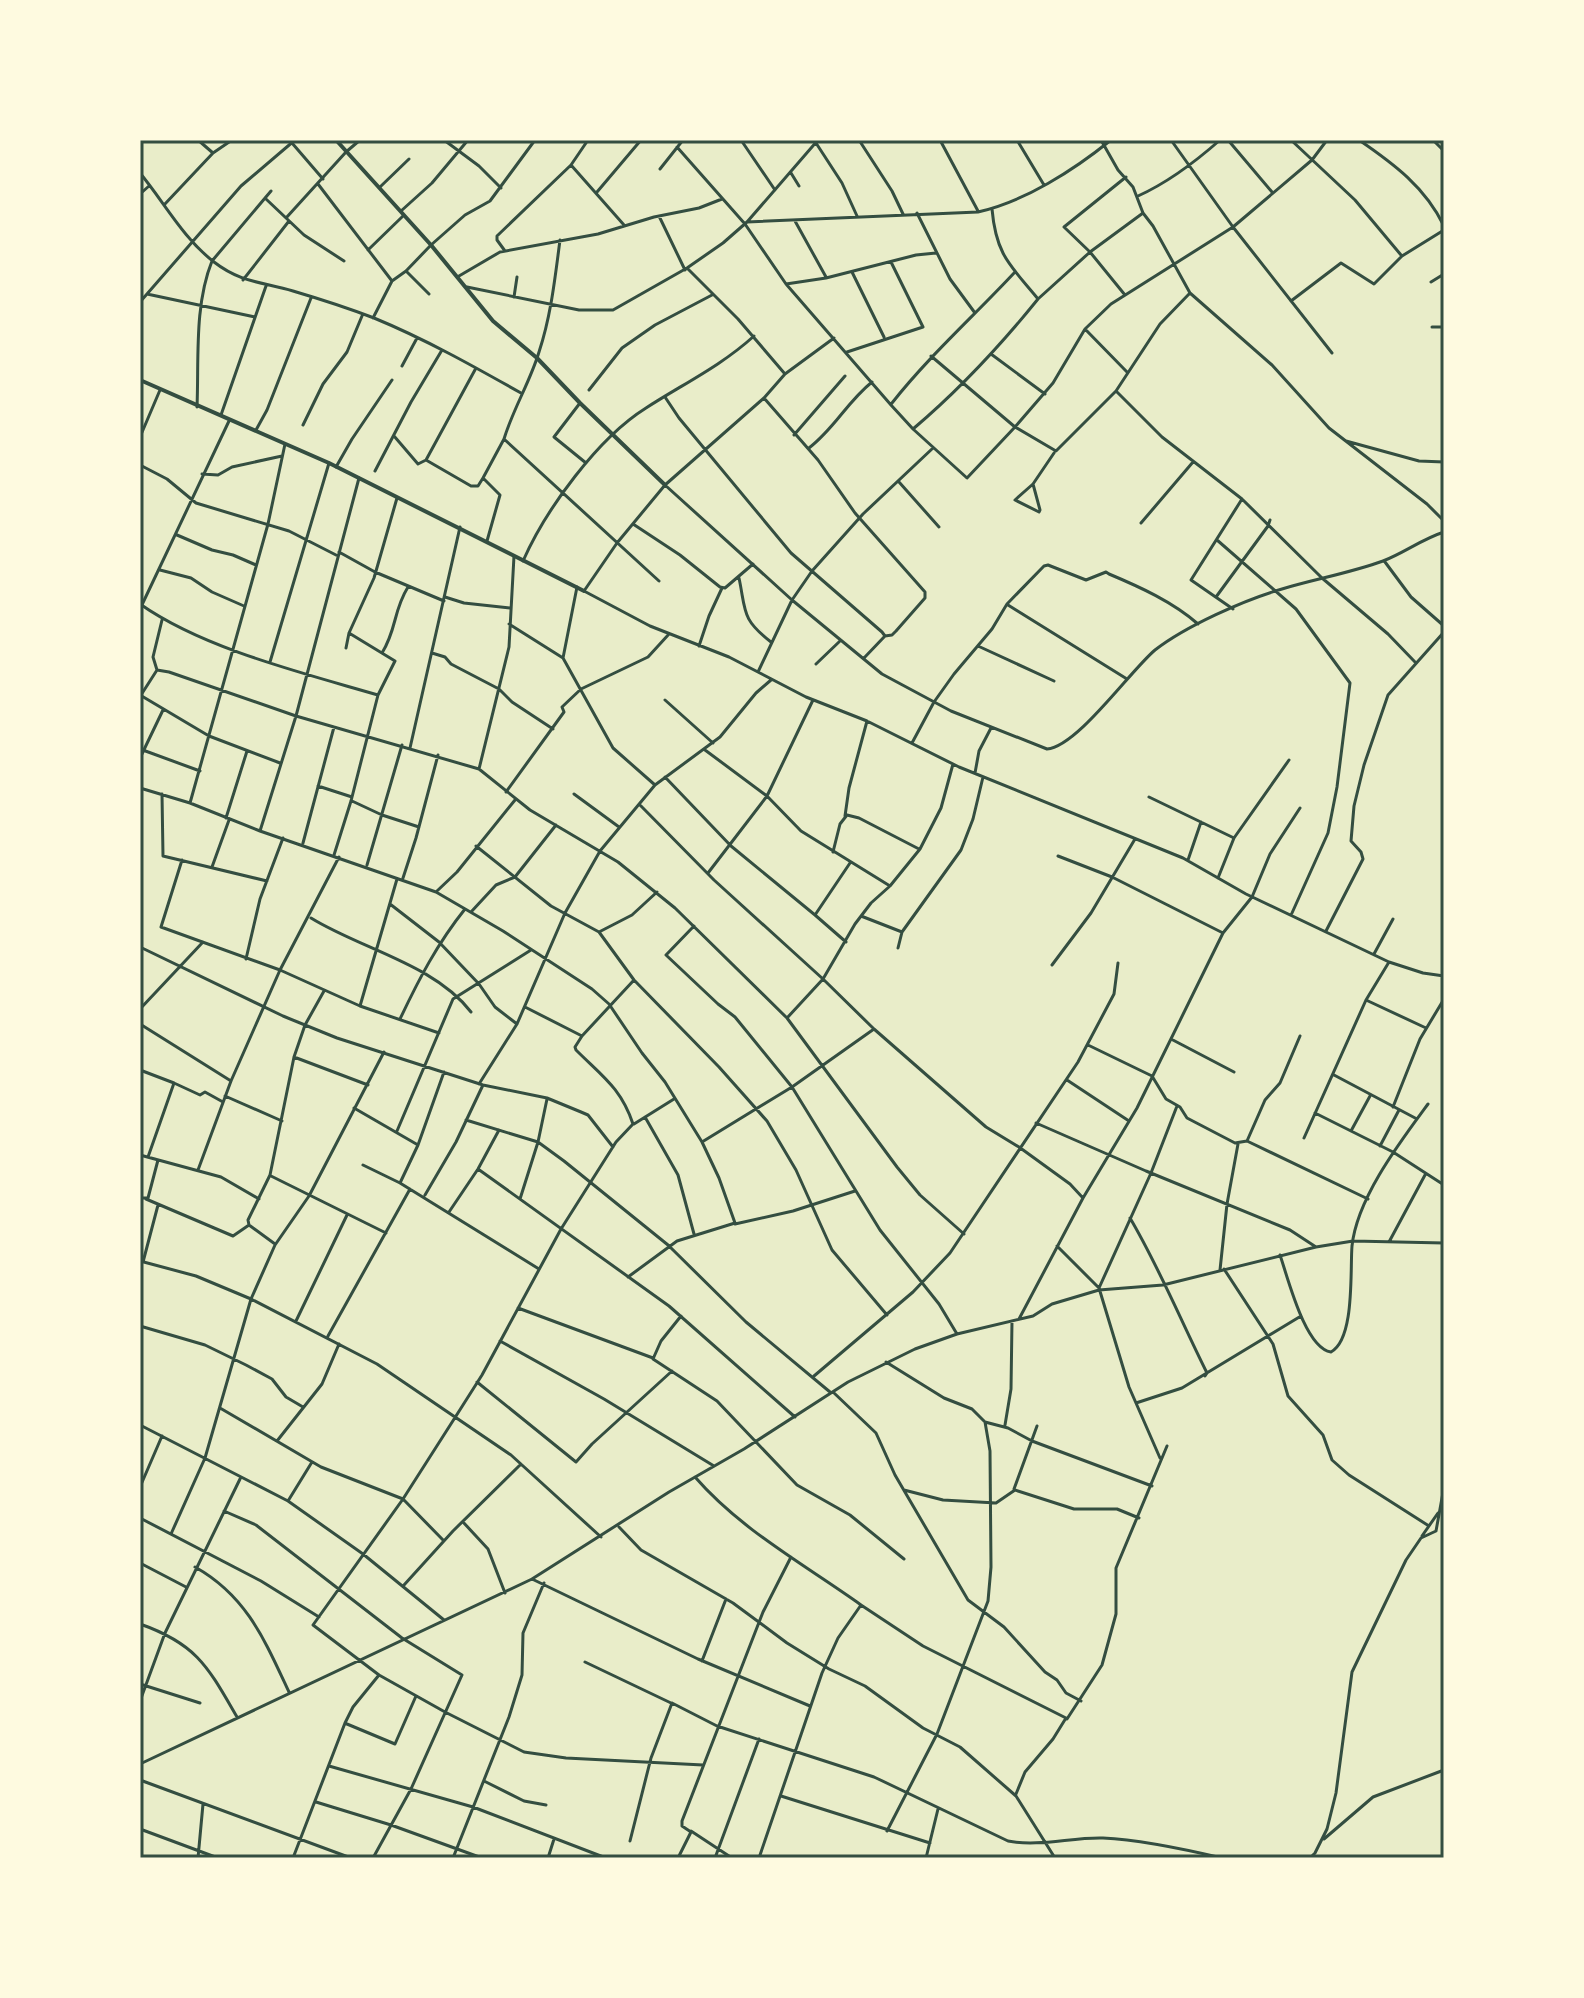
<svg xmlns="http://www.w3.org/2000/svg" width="1584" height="1998" viewBox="0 0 1584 1998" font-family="'Open Sans',sans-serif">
<rect width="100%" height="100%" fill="#e9edc9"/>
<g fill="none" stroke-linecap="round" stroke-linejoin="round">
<!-- minor -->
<path stroke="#344e41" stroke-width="3" d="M198,140L213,153
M444,140L479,166L501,188
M741,140L775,190
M859,140L892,191L903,214
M940,140L978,211
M1017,140L1044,185
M1101,140L1118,170L1133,187L1143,213L1153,226L1190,293L1272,365L1329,428L1427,504L1444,521
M1171,140L1233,227L1332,353
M1228,140L1272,192
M1291,140L1355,200L1401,255
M1359,140C1394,164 1425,187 1444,226
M1433,140L1444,151
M292,143L323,179
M816,143L842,183L857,216
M677,147L745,224L786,284L891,405L913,429L967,478L1015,427L1056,451L1116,391L1160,324L1190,293
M571,165L624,225
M660,169L683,140
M140,173C164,202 183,238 214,262C241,283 263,282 293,291C320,299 348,308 374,318C425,339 473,366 521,393
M791,173L799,186
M318,184L392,281
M380,187L409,159
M597,192L641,140
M140,194L149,186
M1138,196C1169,182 1194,163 1220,140
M266,199L304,235L344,261
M164,205L213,153L232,140
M992,209C996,255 1010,265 1038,299L1090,252L1143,213
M401,211L432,183L468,140
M917,213L950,279L975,313
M659,216L685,270
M286,218L346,152L360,140
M795,221L826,277
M747,222L978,212C1024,202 1074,170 1111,140
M560,240C555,278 551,316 539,352C530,382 513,409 504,439L659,581
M368,250L403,216
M505,251L497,240V236L571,165L588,140
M687,268L738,319L785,374
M406,271L429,294
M852,272L884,337
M459,276L500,252L598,234L654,217L699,208L722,199
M243,280L289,221
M1431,282L1444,274
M786,284L826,278L916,255L936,253
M467,287L579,310H613L687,268L723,243L747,222L818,140
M147,294L255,317
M1125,295L1090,252L1064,227L1126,177
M514,297L517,277
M1291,301L1341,263L1374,284L1402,256L1444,230
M140,302L241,186L295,140
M373,318L392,281L406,271L431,245L465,215L490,201L535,140
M1432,327H1444
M1085,329L1127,372
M834,338L785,374L764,398L665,485L617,543L584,591L650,626L729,657L806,697L867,721L959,767L1183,858L1246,894L1389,962L1423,973L1444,976
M847,352L923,327L891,262
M991,354L1045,394
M931,356L1015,427L1053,383L1085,329L1111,304L1233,227L1312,160L1327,140
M402,366L417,338
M589,390L622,348L655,325L712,295
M1116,391L1162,437L1242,499L1322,578L1388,634L1415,662
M665,397L679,418L791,553L882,632L885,636L864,658
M764,398L818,460L855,513L925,592V598L896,631L892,635L885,636
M580,403L554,437L586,463
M892,403C929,356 974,316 1015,272
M197,407C199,360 194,306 212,261L271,191
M221,415L266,286
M303,425L323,384L347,352L362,316
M913,429C959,390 1000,346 1038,299
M256,430L267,410L311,298
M794,435L845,376
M394,436L418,464L426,460L471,486H478L483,478
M140,437L160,390
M1346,441L1419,461L1444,462
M809,448C835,428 847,402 872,382
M426,460L476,368
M140,465L167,479L196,503L289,531L336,555
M336,467L352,439L392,380
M375,471L411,402L442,350
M202,474L218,475L232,467L282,456
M899,482L939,527
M1033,484L1040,510L1039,512L1015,500L1033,484L1054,453
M665,485L792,600L882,674L951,711L1047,749C1077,747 1130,671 1155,650C1186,626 1244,600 1282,589C1315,579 1350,573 1383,561C1404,553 1422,539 1444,532
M1141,523L1193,462
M633,524L680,555L720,587L725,588L753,564
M177,535L212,550L233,555L256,565
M1217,540L1296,609L1350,683L1337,787L1328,833L1292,913
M487,541L500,495L483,478L504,439
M339,552L375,572L444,601
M523,561C546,509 598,438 646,408C683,384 721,366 754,336
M1385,562L1411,597L1444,626
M160,570L191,578L212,592L244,606
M739,578C746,611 741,619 771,642
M577,587L563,658L613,748L655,785
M445,597L464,603L510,608
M1216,597L1268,526L1270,520
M140,604C204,649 303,673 378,695L351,801L334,855
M1008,605L1127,679
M140,609L229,421
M1233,609L1191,580L1242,499
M509,624L563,658
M349,633L395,661L378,695
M699,646L709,616L722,588
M978,646L1054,681
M346,648L349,633L374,578L397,498
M382,653C397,629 393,611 408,587
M432,653L445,657L451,664L499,689L512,702L553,729
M270,662L329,463
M816,664L840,641
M157,670L153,657L162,620
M758,672L792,600L812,571L863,514L933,448
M140,695L209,736L280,763
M141,695L157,670L169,672L296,716L479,769L530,810L618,862L675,908L787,1018L897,1167L920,1195L964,1234
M665,700L713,743
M912,743L934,702L954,674L992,629L1007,604L1044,566L1048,565L1086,580L1106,572L1109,574C1140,587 1173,602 1198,624
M410,748L460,527
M140,749L200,771
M705,750L767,796L801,831L890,886
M140,758L163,710
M479,769L509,647L514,556
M975,773L979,751L991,728
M665,777L731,846L815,915
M318,786L352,797
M140,788L190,803L260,831L436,892L503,931L592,989L609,1004L642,1053L665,1082L702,1142L719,1178L735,1223L677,1241L628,1277
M506,792L564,712L562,707L581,689L648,657L669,634
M162,794L163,856L267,881
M574,794L619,827
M1149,797L1234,838
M352,801L382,815L419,827
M190,803L268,524L285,444
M639,804L714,880L823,979L874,1029L986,1127L1019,1147L1070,1184L1083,1198
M845,816L849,788L867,721
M226,818L247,751
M260,831L296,716L359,478
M303,843L334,727
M476,846L551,906L599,932L632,915L657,892
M833,852L840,824L847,815L859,818L919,849
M1058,856L1112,877L1223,933
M182,860L161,927L280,970L360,1006L439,1033
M1188,860L1201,822
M367,865L402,745
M212,867L229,820
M708,873L767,796L813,700
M403,878L416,838L438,755
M1218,878L1234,838L1289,760
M437,891L457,872L515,800
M390,904L439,942L479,984L495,1007L517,1024
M471,912L496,885L515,877L556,825
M861,916L902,932
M311,918C361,949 434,964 471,1012
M694,926L666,955L718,1004L735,1017L792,1087L880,1230L939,1304L957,1334
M1326,931L1363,859L1361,852L1351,841L1354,806L1364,765L1388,695L1444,632
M599,932L634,980L719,1067L767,1121L796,1170L832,1250L887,1315
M846,942L815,915L850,863
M140,947L283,1016L337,1038L483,1085L547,1098L581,1112L588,1115L613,1147
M898,948L902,932L961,850L973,819L983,777
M1374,954L1393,919
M246,959L260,899L283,838
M1052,965L1091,913L1135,839
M1366,1000L1426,1028
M360,1006L397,879
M525,1007L582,1036L634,980
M140,1009L203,942
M787,1018L823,979L855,924L871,903L890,886L920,849L941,808L953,764
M400,1019C419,979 437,944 465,909
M140,1024L231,1081
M582,1036L575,1047L576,1050C602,1076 621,1088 633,1124L616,1142L561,1229L482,1375L456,1416L403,1499L313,1625L379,1675L445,1712L524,1752L566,1758L703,1765
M1171,1039L1234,1072
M1088,1045L1152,1076L1166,1099L1180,1107L1187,1118L1235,1143L1247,1141L1368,1199
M294,1057L368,1085
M140,1070L174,1083L148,1157
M444,1072L418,1145L400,1183L539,1269
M1334,1075L1417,1119
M1067,1080L1129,1121
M174,1083L200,1095L205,1092L223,1102
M479,1084L517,1024L565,913L600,851L655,785L720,737L756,693L771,680
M225,1096L282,1121
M1393,1107L1420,1039L1444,999
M354,1108L418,1145
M1315,1113L1393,1152L1444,1185
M645,1117L678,1175L694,1234
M466,1120L538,1142L564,1161L668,1245L746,1322L830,1392
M1036,1123L1146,1171L1290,1230L1316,1247
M634,1124L674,1099
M397,1131L453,999L531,950
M1351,1131L1370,1096
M1304,1138L1366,1000L1389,962
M1247,1141L1265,1100L1280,1083L1300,1036
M702,1142L792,1087L874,1029
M1380,1146L1399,1110
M140,1155L221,1177L259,1199
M363,1165L400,1183
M478,1169L669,1306L795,1417
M198,1170L231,1081L280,970L339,857
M271,1176L386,1233
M425,1195L456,1142L483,1085
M140,1198H148L158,1160
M146,1199L233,1236L249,1225L248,1220L270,1175L294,1057L305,1025L324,991
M520,1199L538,1142L547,1099
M449,1212L478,1169L499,1130
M1130,1218C1159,1267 1181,1321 1207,1373L1205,1376
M735,1224L793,1211L855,1191
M249,1225L275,1244
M1389,1242L1425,1175
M1057,1246L1099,1288L1129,1387L1160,1458
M1280,1255C1288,1278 1305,1348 1331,1352C1355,1339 1350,1271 1352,1246C1357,1198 1400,1142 1428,1104
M140,1261L196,1276L251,1299L377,1364L511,1455L601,1537
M143,1262L158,1205
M1224,1269L1273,1344L1288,1396L1323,1435L1332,1460L1349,1475L1429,1526
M1220,1270L1227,1204L1238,1144
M1099,1288L1151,1173L1177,1106
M518,1308L653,1358
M681,1316L661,1341L653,1359L717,1401L797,1485L850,1515L904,1559
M1019,1319L1083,1198L1137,1108L1223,933L1252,897L1270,854L1300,808
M296,1321L347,1215
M140,1326L205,1345L246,1365L272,1379L286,1397L303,1407
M328,1336L410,1189
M500,1341L604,1399L714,1466
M886,1362L944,1398L972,1409L985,1422L990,1451L991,1567L988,1601L937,1734L887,1831
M814,1376L913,1292L950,1253L1078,1062L1114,994L1118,963
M477,1382L576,1462L592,1444L672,1371
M833,1392L876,1433L895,1475L968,1600L1004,1627L1045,1672L1057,1680L1066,1693L1081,1701
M1136,1403L1182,1388L1301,1316
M220,1408L321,1467L403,1499L444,1541
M985,1422L1008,1428L1032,1441L1152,1486
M140,1425L288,1501L363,1554L444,1620
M1005,1425L1011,1389L1012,1321
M277,1441L322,1384L339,1344
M695,1477C741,1530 805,1565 861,1605L838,1638L822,1673L759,1858
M140,1487L162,1436
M1014,1489L1037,1426
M904,1490L943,1500L996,1503L1015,1490L1074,1509H1117L1139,1518
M288,1501L312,1462
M224,1511L256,1525L402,1638L462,1675L411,1789L373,1858
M140,1518L261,1581L319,1617
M463,1522L488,1549L505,1593
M619,1527L641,1550L733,1603L787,1643L829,1669L865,1686L923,1728L960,1747L1016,1796L1055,1858
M171,1534L205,1458L251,1299L275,1245L309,1196L384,1052
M1422,1536L1438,1513
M140,1563L186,1587
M195,1567C247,1596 265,1641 289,1692
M532,1579L698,1659L810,1706
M404,1585L453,1531L521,1464
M861,1605L923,1646L1066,1718L1053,1739L1025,1772L1016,1794
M140,1624C197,1644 208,1667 237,1717
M702,1661L726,1599
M585,1662L671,1703
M140,1684L200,1703
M140,1701L165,1633L240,1479
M1067,1719L1102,1665L1116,1614V1568L1167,1446
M347,1724L395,1744L416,1696
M140,1764L532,1579L669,1492L744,1449L848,1382L915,1349L957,1334L1033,1316L1052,1304L1099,1290L1163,1285L1316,1247L1353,1241L1444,1243
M329,1766L473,1807L606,1858
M140,1780L351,1858
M484,1781L524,1801L546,1805
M781,1796L930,1843
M316,1802L391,1825L482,1858
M140,1829L218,1858
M691,1831L732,1858
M1324,1839L1373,1797L1444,1770
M630,1841L651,1758L672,1703L717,1726L874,1777L1008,1841C1039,1847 1072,1837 1103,1838C1143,1840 1184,1849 1222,1858
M198,1858L203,1804
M293,1858L345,1723L353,1707L379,1675
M453,1858L509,1717L522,1675L523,1633L544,1583
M548,1858L554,1839
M678,1858L691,1832L682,1826V1821L763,1612L791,1557
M715,1858L759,1739
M926,1858L938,1809
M1310,1858L1315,1853L1327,1829L1336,1793L1352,1672L1406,1560L1421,1538L1436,1531L1444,1487"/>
<!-- tertiary -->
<path stroke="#344e41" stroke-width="4" d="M336,140L431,245L493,321L537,358L580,403L665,485
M140,380L329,463L584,591"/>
</g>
<!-- border -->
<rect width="1584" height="1998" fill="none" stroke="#fefae0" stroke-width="284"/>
<rect x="142" y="142" width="1300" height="1714" fill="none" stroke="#344e41" stroke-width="3"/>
</svg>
